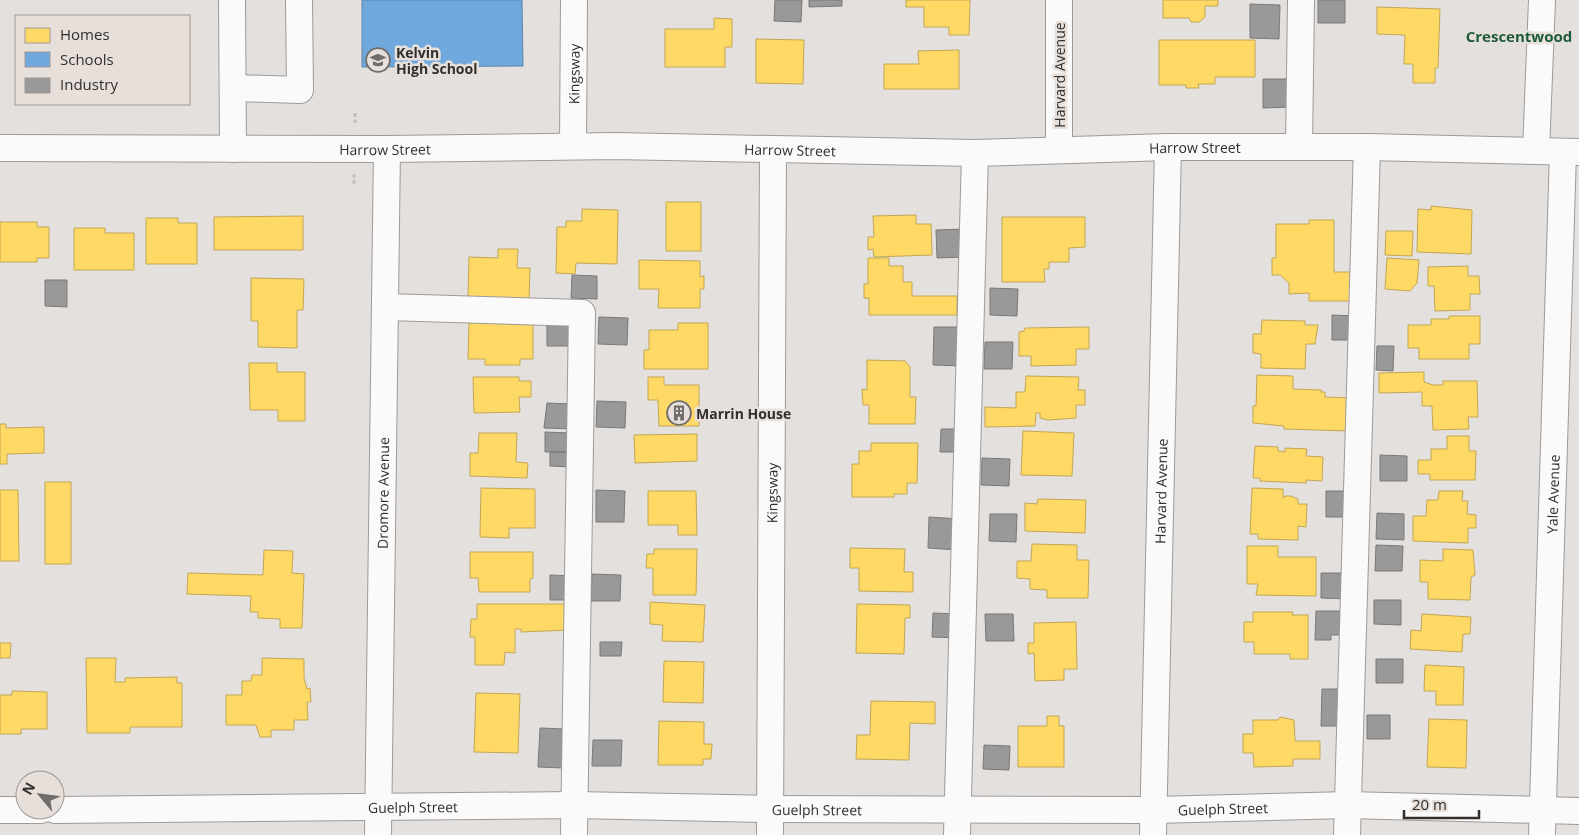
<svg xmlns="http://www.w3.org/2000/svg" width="1579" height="835" viewBox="0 0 1579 835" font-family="'Open Sans',sans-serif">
<rect width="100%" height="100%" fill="#e4e0dd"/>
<!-- homes -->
<path fill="#ffd966" stroke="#c2a655" d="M906,0H970L969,35H949V27H924V7H906Z
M1163,0H1218V6H1205V17L1199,22H1191L1189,18H1163Z
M1377,7L1440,9L1438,68H1435V83H1413V64H1404L1405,35L1377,34Z
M714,18L732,19V47H725V67H665V29H714Z
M756,39L804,40L803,84L756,83Z
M1159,40H1255V77H1215V84H1198L1199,88H1186V85H1159Z
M959,50V89H884V64H919L918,51Z
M666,202H701V251H666Z
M1431,206L1472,210L1471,254L1417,252L1418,209L1431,210Z
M582,209L618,210L617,264L576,263L575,274L556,273L557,227H566V221H582Z
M916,215V224H931L932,255L874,257L873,249L868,250V237H874L873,216Z
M303,216V250H214V217Z
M1002,217H1085V247L1069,248V262H1049V269H1044L1045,282H1002Z
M146,218H178V223H197V264H146Z
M1309,220H1334V272H1360V301H1309V293L1289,294V283L1280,275H1272V258H1276V224H1309Z
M0,222H37V227H49V258H37V262H0Z
M74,228H105V233H134V270H74Z
M1386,231H1413L1412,256L1385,255Z
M498,249H518L517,268H530L529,300L468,299L469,257L498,258Z
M868,258H889V266H903V282H912V296H957V315H869V298H864V284H868Z
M1387,258L1419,260L1417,283L1410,291L1385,289Z
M639,260L700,261V277L704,276V289H700V308H658L659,289H639Z
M1468,266V276H1479L1480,294H1470V310L1435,311L1434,286H1428V267Z
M251,278L304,279L303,310H297V348L258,347V321H251Z
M1449,316H1480V344H1469V359H1419V348H1408V325H1431V319H1449Z
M1262,320L1305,321V325H1318L1315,344H1306L1305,369L1261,368V354L1253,353V334H1261Z
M469,322L533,323V359H520V365H485V359H468Z
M678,323H708V369H644V350H649V330H678Z
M1089,327V349H1076V365L1031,366V356H1019V332L1024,331L1025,328Z
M867,360L905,361L910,367V397H916L915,424H869V405H863L862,389L867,390Z
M249,363H277V372H305V421H278V410H250Z
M1424,372V382L1433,385H1443V381H1477L1478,417H1468L1469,429L1433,430L1432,406H1422V392L1379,393V373Z
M1257,375L1293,376V389L1321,390V392H1325V397L1351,398L1350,431L1284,429V426L1253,423V406H1256Z
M1026,376L1079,377L1078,390H1085V405H1076V418L1048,420L1040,418V413H1036L1035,426L985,427V407L1016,408V392H1025Z
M473,377H519V381H531V397H519L520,412L474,413Z
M648,377H664V385H699V426H659L658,400H648Z
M0,424H6V428L44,427V453L7,454V464H0Z
M1023,431L1074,433L1072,476L1021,475Z
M479,433H517L516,462L528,463L527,478L470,476V453H478Z
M697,434V461L635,463L634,435Z
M1447,436H1469V451H1476L1475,480H1430V474H1418V460H1431V449H1447Z
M871,443H918L917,483H907V494H894V497H852V464H859V451H871Z
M1255,446L1278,447V451L1285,452V448L1307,449L1306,456L1323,457L1322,481L1306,480V483L1260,481V478H1253Z
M45,482H71V564H45Z
M481,488L535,489V528H509V538L480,537Z
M1252,488L1283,489V498L1285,496H1291L1298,499V504H1307L1306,527L1298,526V540L1258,539V534H1250Z
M0,490H18L19,561H0Z
M648,491H696L697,535H678V525H648Z
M1439,491H1463L1462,501H1468L1467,514L1476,515V528H1468V543L1413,541V516H1426L1427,500H1438Z
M1038,499L1086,500L1085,533L1025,531V503L1037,504Z
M1032,544L1077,545V560H1089L1088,598H1047V590L1030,589V579L1017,578V561H1031Z
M1247,546H1278V557H1316V596L1256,595L1258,584H1247Z
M850,548L905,549L904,572H913V592L859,591V568H850Z
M654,549H697L696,595H653V568H646L647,554H654Z
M1443,549L1473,550L1475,575L1471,577L1470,600L1428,599V582H1420V560L1443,561Z
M264,550L293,551L292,573L304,574L302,628H280V619L258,618V612H250L251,596L187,594L188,573L263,575Z
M470,552H533V578L530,579V592H479L478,578H470Z
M650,602L705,605L703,642L662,641L663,625L650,624Z
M477,604H571L570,630L521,632V629H515V653L505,652L504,665H475V637H470L471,619H477Z
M857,604L910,605V618H905L904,654L856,653Z
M1253,612H1293L1292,615H1308V659H1290V654H1254V642H1244V622H1253Z
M1422,614L1471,617L1470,634H1463L1462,652L1410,649L1411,630L1421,631Z
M1076,622L1077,669H1064V680L1035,681L1034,653L1028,654V643H1034V623Z
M0,643H11L10,658H0Z
M86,658H116L115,682H125V678L177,677V683H182V727H130V733H87Z
M262,658L304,659V678L307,689L310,688L311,702H307L308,720H294V730H271V737H260L256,725H226V695H242V681H251L252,675H262Z
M664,661L704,662L703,703L663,702Z
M1425,665L1464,667L1463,705H1436V691H1424Z
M12,691L47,692V729H21V734H0V695H12Z
M476,693L520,694L518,753L474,752Z
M871,701L935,702V724L910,723L909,760L856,759L857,735H870Z
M1047,716H1059V726H1064V767H1018V726H1047Z
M1280,717L1294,720L1295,741H1320V759H1293V766L1254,767L1253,753H1243V734H1253V720H1278Z
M1429,719L1467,720L1466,768L1427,767Z
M659,721L704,722V744H712L711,759H703V765H658Z"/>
<!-- schools -->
<path fill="#6fa8dc" stroke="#5d84a8" d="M362,0H522L523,66L362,67Z"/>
<!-- industry -->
<path fill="#999" stroke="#7a7979" d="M775,0H802L801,22L774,21Z
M809,0H842V6L809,7Z
M1318,0H1345V23H1318Z
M1250,4L1280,5L1279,39L1250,38Z
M1263,79H1293V107L1263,108Z
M964,229L965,257L937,258L936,230Z
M572,275L597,276V299L571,298Z
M45,280H67V307L45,306Z
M990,288L1018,289L1017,316L990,315Z
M1332,315L1356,316V340H1332Z
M599,317L628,318L627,345L598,344Z
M547,318H572V346H547Z
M934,327H964L963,366L933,365Z
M985,342H1013L1012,369H984Z
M1377,346H1394L1393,371L1376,370Z
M597,401L626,402L625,428L596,427Z
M547,403L573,404L572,429L544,428Z
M941,429H963L962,452H940Z
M545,432L570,433V452H545Z
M550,452H572V467L550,466Z
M1380,455L1407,456V481H1380Z
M982,458L1010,459L1009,486L981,485Z
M596,490L625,491L624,522H596Z
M1326,491H1353L1352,517H1326Z
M1377,513L1404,514V540L1376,539Z
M990,514H1017L1016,542L989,541Z
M929,517L960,519L958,550L928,548Z
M1376,545L1403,546L1402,571H1375Z
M1321,573H1349L1348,599L1321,598Z
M592,574L621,575L620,601H591Z
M550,575L573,576L572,600H550Z
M1374,600H1401V625L1374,624Z
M1316,611H1343V635H1331V640H1315Z
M933,613L959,614L958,638L932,637Z
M985,614H1013L1014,641H986Z
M600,642H622L621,656H600Z
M1376,659H1403V683H1376Z
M1322,689H1348L1347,726H1321Z
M1367,715H1390V739H1367Z
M540,728L565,729L564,768L538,767Z
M593,740H622L621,766H592Z
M984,745L1010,746L1009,770L983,769Z"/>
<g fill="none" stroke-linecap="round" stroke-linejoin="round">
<!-- minor casing -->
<g stroke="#9d9a98" stroke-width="28">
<g id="minor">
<path d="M232,0L233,149"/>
<path d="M234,88L300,90L299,0"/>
<path id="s1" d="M573,146L574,0"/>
<path d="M1299,147L1301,0"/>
<path id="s2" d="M0,148L387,149L615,146L975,153L1168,147H1367L1579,152"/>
<path d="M1059,149V0"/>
<path d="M1536,151L1542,0"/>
<path d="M386,307L582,313L574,835"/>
<path d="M0,810H41"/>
<path id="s3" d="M55,810L575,805L770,809L1154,810L1348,805L1579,811"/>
<path id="s4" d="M378,835L387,149"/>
<path id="s5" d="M770,835L773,150"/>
<path d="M957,835L975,153"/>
<path id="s6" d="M1153,835L1168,147"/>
<path d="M1347,835L1367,147"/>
<path id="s7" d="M1542,835L1563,152"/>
</g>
</g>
<!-- path -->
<path stroke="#c2c0bf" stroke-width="3" stroke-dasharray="4 2.5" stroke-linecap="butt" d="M355,113V123
M354,184V174"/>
<!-- minor -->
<use href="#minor" stroke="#fbfafa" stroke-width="26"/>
</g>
<!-- icons -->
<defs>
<g id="school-ring" transform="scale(1.25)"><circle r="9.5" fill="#e7dfda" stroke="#706d6b" stroke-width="1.5"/><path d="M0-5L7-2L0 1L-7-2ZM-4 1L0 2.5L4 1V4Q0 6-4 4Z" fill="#706d6b"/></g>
<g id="building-ring" transform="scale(1.25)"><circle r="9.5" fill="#e7dfda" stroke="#706d6b" stroke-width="1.5"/><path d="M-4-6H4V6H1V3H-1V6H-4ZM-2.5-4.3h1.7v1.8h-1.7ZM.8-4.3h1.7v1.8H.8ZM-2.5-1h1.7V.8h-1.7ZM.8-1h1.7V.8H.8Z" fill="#706d6b"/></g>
</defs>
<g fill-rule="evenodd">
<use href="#school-ring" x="378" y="60"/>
<use href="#building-ring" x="679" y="413"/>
</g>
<g text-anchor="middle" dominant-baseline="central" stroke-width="5" stroke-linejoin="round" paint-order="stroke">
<!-- poi labels -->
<g font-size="14" font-weight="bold" fill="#322f2d" stroke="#e7dfda" text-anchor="start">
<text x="396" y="52">Kelvin<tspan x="396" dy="16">High School</tspan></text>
<text x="696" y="413">Marrin House</text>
</g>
<!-- street labels -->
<g font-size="14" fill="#322f2d" stroke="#e7dfda">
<text stroke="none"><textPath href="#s1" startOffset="72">Kingsway</textPath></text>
<text transform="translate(1059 75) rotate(-90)">Harvard Avenue</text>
<text stroke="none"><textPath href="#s2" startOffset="1195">Harrow Street</textPath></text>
<text stroke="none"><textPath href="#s2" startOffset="385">Harrow Street</textPath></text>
<text stroke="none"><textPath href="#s2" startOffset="790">Harrow Street</textPath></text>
<text stroke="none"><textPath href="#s6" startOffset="344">Harvard Avenue</textPath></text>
<text stroke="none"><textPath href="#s4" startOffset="342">Dromore Avenue</textPath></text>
<text stroke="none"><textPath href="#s5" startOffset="342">Kingsway</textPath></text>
<text stroke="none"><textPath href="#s7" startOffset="341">Yale Avenue</textPath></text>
<text stroke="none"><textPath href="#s3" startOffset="358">Guelph Street</textPath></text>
<text stroke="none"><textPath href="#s3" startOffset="1168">Guelph Street</textPath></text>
<text stroke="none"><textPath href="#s3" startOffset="762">Guelph Street</textPath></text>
</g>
<!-- neighbourhood labels -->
<g font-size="15" font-weight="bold" fill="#1c5b3e" stroke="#e7dfda">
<text x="1519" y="36">Crescentwood</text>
</g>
</g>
<!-- legend -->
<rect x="15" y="15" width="175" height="90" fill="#e7dfda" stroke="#9f9995"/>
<rect x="25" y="28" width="25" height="15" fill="#ffd966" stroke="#9f9995"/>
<text x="60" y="40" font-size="15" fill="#322f2d">Homes</text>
<rect x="25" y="52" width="25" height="15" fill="#6fa8dc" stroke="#9f9995"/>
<text x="60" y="65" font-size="15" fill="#322f2d">Schools</text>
<rect x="25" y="78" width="25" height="15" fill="#999999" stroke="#9f9995"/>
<text x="60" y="90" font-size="15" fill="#322f2d">Industry</text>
<!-- north arrow -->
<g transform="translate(40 795) rotate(299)"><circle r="24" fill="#e7dfda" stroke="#9f9995"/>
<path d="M0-4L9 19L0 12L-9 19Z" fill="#706d6b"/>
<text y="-8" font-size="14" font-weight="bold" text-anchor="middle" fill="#322f2d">N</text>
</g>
<!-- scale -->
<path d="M1404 810v8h75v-8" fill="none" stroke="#322f2d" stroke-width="2.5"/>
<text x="1412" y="810" font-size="15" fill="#322f2d" stroke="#e7dfda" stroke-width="4" paint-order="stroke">20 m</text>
</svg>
